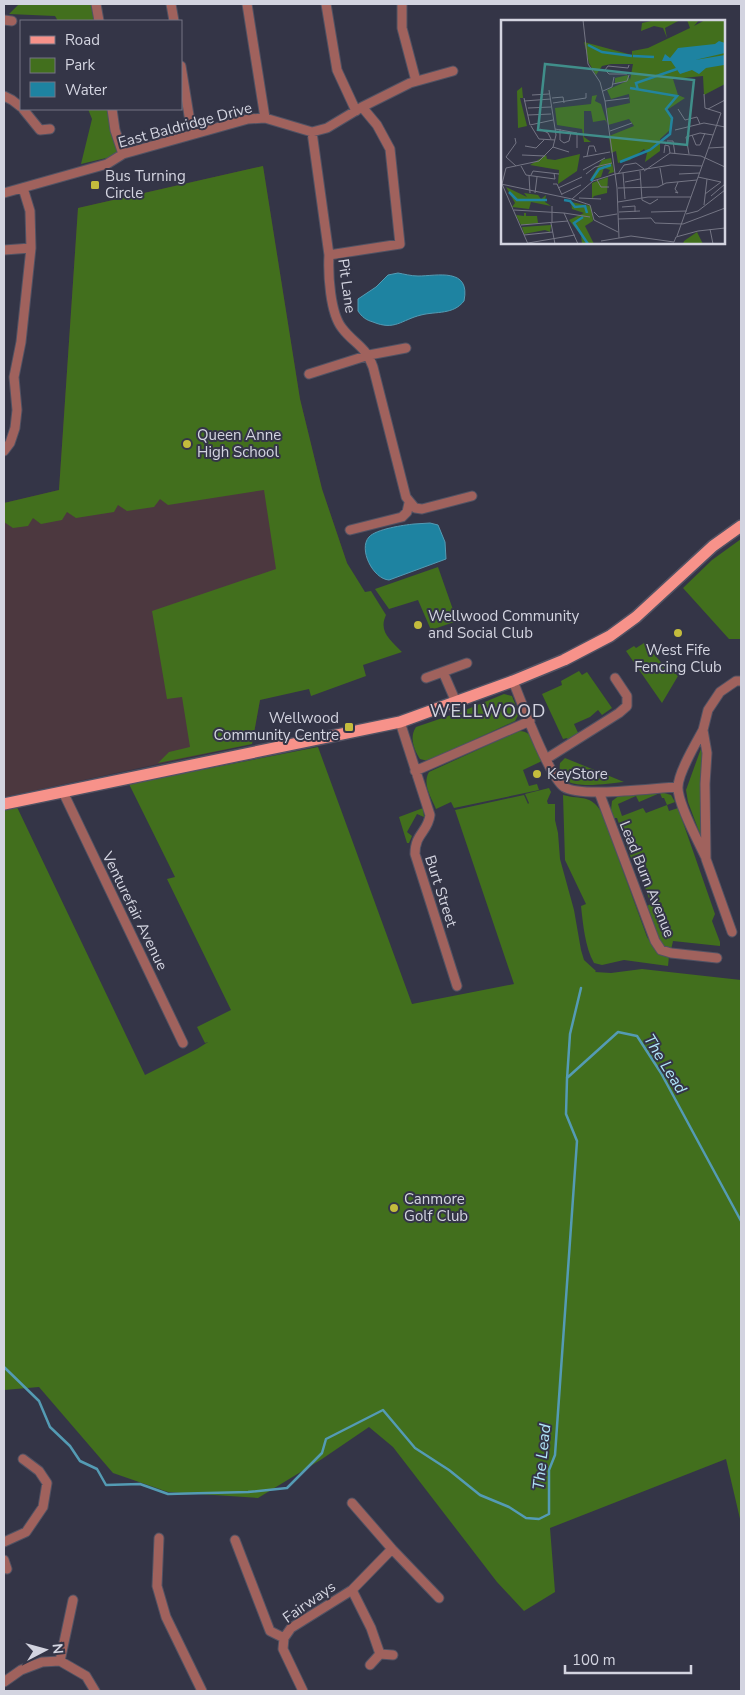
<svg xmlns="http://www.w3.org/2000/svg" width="745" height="1695" viewBox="0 0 745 1695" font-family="'Nunito Sans',sans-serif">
<rect width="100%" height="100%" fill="#343547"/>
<!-- education -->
<path fill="#4c383f" d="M263,166L300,399L322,489L347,563L260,700L252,744L4,797V503L59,490L78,208Z"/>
<!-- green -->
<path fill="#426f1d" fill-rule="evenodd" d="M19,4H96L99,21H58L55,16L9,14Z
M88,109H112L123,154L81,164L92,119Z
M263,166L300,399L322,489L347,563L365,592L371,591L386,615C378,632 391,640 402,652L363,665L366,676L311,696L309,689L260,700L252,744L158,763L169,752L190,747L182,697L167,699L152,611L276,569L264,490L168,505L160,499L154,507L127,511L118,505L114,512L76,518L67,512L62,520L41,524L33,518L28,526L13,528L4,522V503L59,490L78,208Z
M741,539V639H729L683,588L712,560Z
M438,567L457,621L431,630L418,600L389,609L375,589Z
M644,643L667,669L670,668L678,676L662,703L626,651L634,646L636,648Z
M579,671L582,675L587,672L612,708L602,715L598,710L590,717L574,724L579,735L569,742L567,738L563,739L542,694L562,685L561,681Z
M504,694L512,696L519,714L515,721L428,761L420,759C414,750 409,737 416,727L463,711Z
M519,731C535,731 537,749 542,761L523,770L529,786L537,784L539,790L454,808L451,802L436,809C431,797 422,784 429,772Z
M703,743L702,832L700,834L688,802L686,790Z
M318,747L412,1004L514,984L455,810L524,795L528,804L529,803L525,794L549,788L551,792L547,801L548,804H555V820L558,833L560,859L574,910L581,950L584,960L596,971L595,972L611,973L642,969L741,980V1523L726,1459L550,1528L555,1592L524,1611L497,1582L393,1447L369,1427L322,1459L258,1498L168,1492L113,1473L39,1387L4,1390V808L16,805L145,1075L197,1049L208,1042L205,1043L197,1027L231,1010L167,879L175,877L129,784Z
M565,758L624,782C605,783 555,795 560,763Z
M661,792L671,795L675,802L667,805L669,811L678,808L715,914L712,921L720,942V946L673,941L671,950L662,946L647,906L651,904L635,860L631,858L617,818H614L611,810L612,801L620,795ZM660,793L662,798H664L667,805L646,813L643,808L622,816L618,804L636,796L639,802Z
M563,795C582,800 591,794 602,813L647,937L658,953L669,956L668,966L624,960L602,965L594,963C585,947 583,924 581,906L586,904L565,860Z
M423,808L424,817L417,814L407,832L412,836L409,843H407L399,817Z"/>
<!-- water -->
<path fill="#1e83a1" stroke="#549bb4" d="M398,273C404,274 411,276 418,276C437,276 471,267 464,301C453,315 437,311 421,315C401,320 395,331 373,322C366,320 362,317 358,311V299L376,287L388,275Z
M414,524L430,523L438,525L445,542L446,559L389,580C373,579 358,549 369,537C376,529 404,525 414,524Z"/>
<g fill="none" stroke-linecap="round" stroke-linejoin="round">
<!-- stream -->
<path stroke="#549bb4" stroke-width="2.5" d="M567,1078L618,1032L637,1036L661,1073L741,1221
M4,1367L39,1401L50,1427L70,1446L80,1461L97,1469L106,1485L140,1484L168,1494L248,1492L287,1488L322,1453L326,1439L383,1410L415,1448L449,1470L480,1495L509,1507L526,1518L539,1519L549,1514V1470L555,1455L577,1141L566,1114L567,1079L570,1034L581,988"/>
<!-- minor casing -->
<g stroke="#515263" stroke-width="11">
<path id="minor" d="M96,4L99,21
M171,4L174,21
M247,4L265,118
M326,4L337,70L356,111
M402,4V28L416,81
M4,20L12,21
M181,66L192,134
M4,96L12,100L21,107
M23,109L40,130L50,129
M112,109L115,130L123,154
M312,132L329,255C328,274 330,313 342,328C354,344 365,345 373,367L406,497L415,508L422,509L472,496
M4,193L107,164L123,154L248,119L265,118L312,132L327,128L362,107L410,83L453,71
M4,250L31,248
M329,255L400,244L390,149L377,125L362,107
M309,374L369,355L406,348
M4,451L10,443L15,428L17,410L14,377L21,342L31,248L30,211L23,188
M350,530L402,517L407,512L409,503
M443,672L456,702
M426,678L467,663
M513,681C521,701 549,777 564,787C582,798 653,788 678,787
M400,722L430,815C428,832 415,833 415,854L457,986
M703,730C696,743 678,773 678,787C677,802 698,841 705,856
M546,759L619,713L627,706V696L615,678
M415,771L530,721
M63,792L183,1043
M599,792L655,941L661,950L671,953L717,958
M732,932L706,859L705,784L707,753L703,730L708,710L720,692L736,681H741
M352,1503L392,1549L439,1598
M159,1538L157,1586L166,1617L202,1691
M235,1540L270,1631L284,1638
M4,1542L26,1532L43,1507L47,1483L39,1471L23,1459
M4,1560L7,1569
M352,1590L371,1628L380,1654L393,1655
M60,1661L73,1600
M370,1665L380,1654
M4,1682L21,1670L42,1662L60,1661L86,1676L95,1691
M303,1691L283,1649L284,1638L291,1628L352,1590L392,1549"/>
</g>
<!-- major casing -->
<g stroke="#515263" stroke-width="14">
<path id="major" d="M4,804L400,722L513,681L564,660L610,636L636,617L713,546L741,526"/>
</g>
<!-- minor -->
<use href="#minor" stroke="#a0625d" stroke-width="9"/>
<!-- major -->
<use href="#major" stroke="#f7928a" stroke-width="11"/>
</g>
<!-- markers -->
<g fill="#c4bc3d" stroke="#343547" stroke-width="2">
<rect x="90" y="180" width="10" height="10" rx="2.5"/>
<circle cx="187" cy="444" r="5"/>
<circle cx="418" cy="625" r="5"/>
<circle cx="678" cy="633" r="5"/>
<rect x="344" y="722" width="10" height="10" rx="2.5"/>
<circle cx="537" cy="774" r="5"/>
<circle cx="394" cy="1208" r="5"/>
</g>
<g text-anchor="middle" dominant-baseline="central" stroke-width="4" stroke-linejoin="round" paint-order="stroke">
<!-- street labels -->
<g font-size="15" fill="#d3d4e0" stroke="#343547">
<text transform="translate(185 125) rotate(-15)">East Baldridge Drive</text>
<text transform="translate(347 286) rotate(82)">Pit Lane</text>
<text transform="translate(647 879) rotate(68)">Lead Burn Avenue</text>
<text transform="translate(441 891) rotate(72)">Burt Street</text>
<text transform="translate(135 911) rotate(64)">Venturefair Avenue</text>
<text transform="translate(309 1602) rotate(-35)">Fairways</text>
</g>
<!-- poi labels -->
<g font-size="15" fill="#d3d4e0" stroke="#343547" text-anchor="start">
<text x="105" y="176">Bus Turning<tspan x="105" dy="17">Circle</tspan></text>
<text x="197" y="435">Queen Anne<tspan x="197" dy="17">High School</tspan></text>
<text x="428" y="616">Wellwood Community<tspan x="428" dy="17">and Social Club</tspan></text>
<text x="678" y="650" text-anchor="middle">West Fife<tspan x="678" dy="17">Fencing Club</tspan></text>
<text x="339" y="718" text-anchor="end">Wellwood<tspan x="339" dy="17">Community Centre</tspan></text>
<text x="547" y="774">KeyStore</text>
<text x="404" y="1199">Canmore<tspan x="404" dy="17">Golf Club</tspan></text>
</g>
<!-- water labels -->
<g font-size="16" font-style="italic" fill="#b1e6fa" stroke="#343547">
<text transform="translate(665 1064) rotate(58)">The Lead</text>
<text transform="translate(542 1457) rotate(-84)">The Lead</text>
</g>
<!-- quarter labels -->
<g font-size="18" letter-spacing="1" fill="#d3d4e0" stroke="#343547">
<text x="488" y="711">WELLWOOD</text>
</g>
</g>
<!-- overview -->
<g transform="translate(501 20)">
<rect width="224" height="224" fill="#343547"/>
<path d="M155,0H179L164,8L166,18L162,8L153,6L140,11L141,3ZM186,0H198L193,6L204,0H224V64L203,75L202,56L172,59L177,75L184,78L166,90L171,101L170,109L159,119V131L144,142L146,133L143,129L129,140L117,143L115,131L110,133L108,116L133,106L128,99L107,105L106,88L129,83L128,74L110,79L106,70L126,61L114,63V58L127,55L129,60L132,44H110L101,46L95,55L88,43L83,22L131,35V31L147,28L189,8ZM21,67L22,78H19L26,106L17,108L16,71ZM96,75L94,81L100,84L106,103L104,100L92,102L90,91H83V117L90,122H83L81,109L56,105L54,88L90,84L91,76ZM79,134L76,151L57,164L58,150L29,145L45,135L46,139L54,140ZM110,138L113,152L107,154L109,150L103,148L100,157L89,160L101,140ZM107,157L106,173L93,176L91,179V163ZM5,167L26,177L23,173L37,175L40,179L45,175L44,182L50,186L30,182L28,189L11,187L14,183ZM70,182L90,186L92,201L84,206L93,224H97H81L80,215L68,200L83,193L71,189ZM23,193H25V196H36L37,203L20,205L15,195L23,196ZM50,205L49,212L44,210L23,214L21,207ZM196,212L202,224H182L183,221Z" fill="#426f1d"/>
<path d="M218,21L224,23V33L194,40L224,35L223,45L205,48L198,54L191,50L179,54L170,41H161L164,34L169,38L177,28L214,24Z" fill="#1e83a1"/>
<path fill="none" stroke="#1e83a1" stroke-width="2.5" d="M87,25L101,32L131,36M132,36L153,37M137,70L135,63L176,49M119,142L149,130L169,114L171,98L165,89L176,76L129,68M90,161L98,149L110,145M8,172L16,180H46M63,180L69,181L74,187L84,186L86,193M82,197L73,203L87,224"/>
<path fill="none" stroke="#747584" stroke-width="1" d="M82,0L87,44L99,62L104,81L116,168L118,218M126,54H108L104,50L107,46L127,48L128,45M112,64L126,61L128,55M102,71L111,67L113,57M203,74L204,88L220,93M31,75L48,74M23,78L29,105L52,100M51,78L62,77L63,83M23,81L50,79M104,81L128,78M52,83L85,78V73M27,88L50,87M177,89L184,100L196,97L199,104M207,89L224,80M27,95L50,94M30,106L38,119L54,120M39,109L47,113L50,119M54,109L76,113V128M59,109V120L63,123L68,121L70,112M174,110L203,103L224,107M109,111L131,103M191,115L195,125H199L204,113M14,118L15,123L5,137L15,146M166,121H172L174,134M24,126L35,128L43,120M52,127L68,132M208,128L224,127M163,133L164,125L168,126L169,133M188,134L185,117L199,113L212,115M21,135L44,136M86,136L88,126H93L95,132M82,137L109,132M20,146L25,155L54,159L53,153M159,148L162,165M82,150L104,138M139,151L141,180L149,184L157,179M143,151L169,133L200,136L224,147M122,153L124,179M85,154L94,147L111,143M114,154L170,145L201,146M117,154L123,145L135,143L143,149M178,154L199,153M28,155L29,173M30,155L32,151L58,154M197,157L220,162M96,160L100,167H108M124,162L139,159M0,164L71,179L92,161L114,154M1,164L5,148L38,141L52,127L55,115L48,70M1,164L27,224M52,164H56L61,175M57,168L81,157M117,168L157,167L165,163L196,160M174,172L177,173L174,169L177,162M34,173L36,157M61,174L80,165M204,174L220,162M210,176L224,164M78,178L100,179M71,179L89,185L93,200L117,212M117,182L147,177H190M203,185L206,159M51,186V203M121,187L134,186V192M13,190L63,193M93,192L98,197L116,194M118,192L139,191M150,192L186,191M63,193L77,224M63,193L89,197M185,194L197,191L224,170M150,198L154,203L182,204M117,199L150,198M50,203L54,224M182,204L224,188M20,205L67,201M209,209L212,224M23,215L52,212M176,216L220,93M100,221L130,216L173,222M173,222L175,217L197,211L224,208M27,223L74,215"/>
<path fill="#408e8a" fill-opacity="0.15" stroke="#408e8a" stroke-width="2.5" d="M44,44L193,60L186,125L37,110Z"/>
<rect width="224" height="224" fill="none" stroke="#d3d4e0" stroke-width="2.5"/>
</g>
<!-- border -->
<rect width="745" height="1695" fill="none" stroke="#d3d4e0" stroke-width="10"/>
<!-- legend -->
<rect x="20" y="20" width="162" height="90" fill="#343547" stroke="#747584"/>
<rect x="30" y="36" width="25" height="8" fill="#f7928a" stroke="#747584"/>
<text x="65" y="45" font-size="15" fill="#d3d4e0">Road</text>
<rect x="30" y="58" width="25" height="15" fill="#426f1d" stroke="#747584"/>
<text x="65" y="70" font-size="15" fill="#d3d4e0">Park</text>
<rect x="30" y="82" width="25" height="15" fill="#1e83a1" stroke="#747584"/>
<text x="65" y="95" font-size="15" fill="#d3d4e0">Water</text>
<!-- north arrow -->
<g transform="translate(45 1650) rotate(84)" stroke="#343547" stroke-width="4" paint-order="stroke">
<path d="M0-4L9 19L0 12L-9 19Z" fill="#d3d4e0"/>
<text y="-8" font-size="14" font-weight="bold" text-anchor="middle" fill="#d3d4e0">N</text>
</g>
<!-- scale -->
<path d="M565 1665v8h126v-8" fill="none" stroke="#d3d4e0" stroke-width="2.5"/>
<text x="572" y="1665" font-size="15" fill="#d3d4e0" stroke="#343547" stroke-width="4" paint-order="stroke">100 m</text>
</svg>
